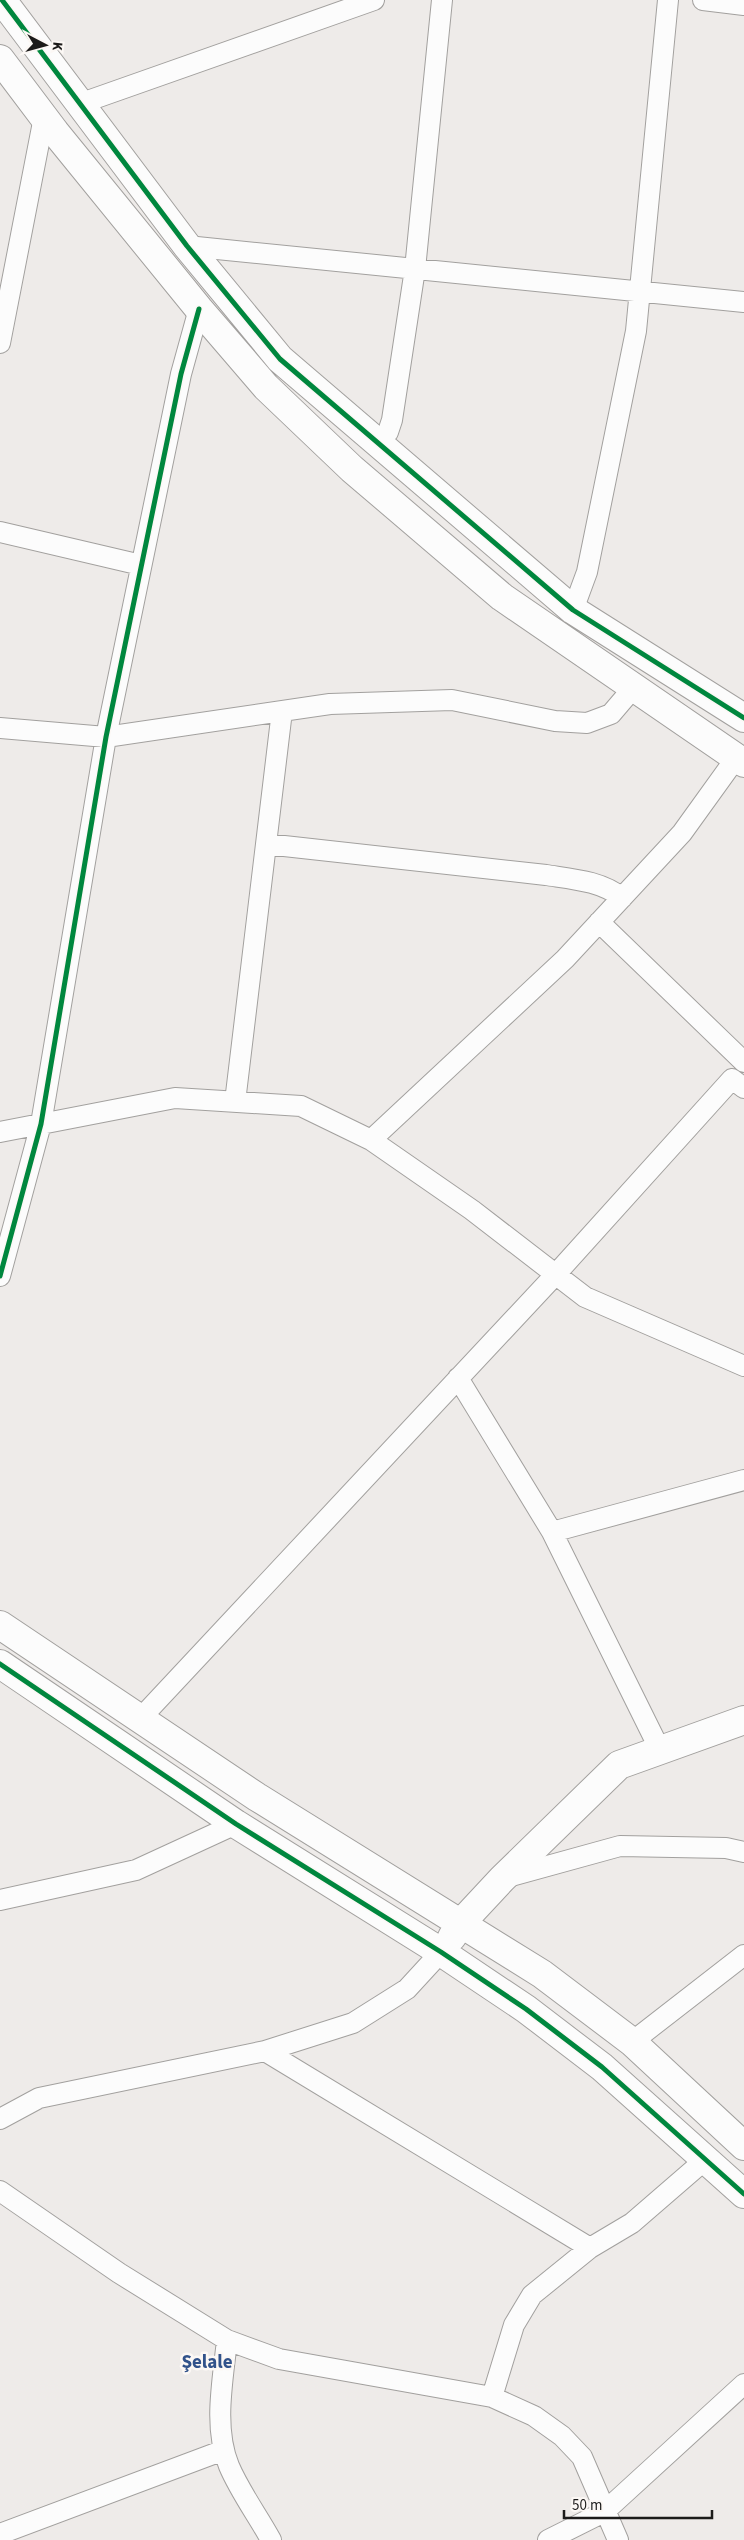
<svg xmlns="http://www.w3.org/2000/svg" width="744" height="2540" viewBox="0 0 744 2540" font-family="'Source Sans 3',sans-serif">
<rect width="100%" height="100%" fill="#eeebe9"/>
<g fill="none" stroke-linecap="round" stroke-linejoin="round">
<!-- street casing -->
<g stroke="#a2a09e" stroke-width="22">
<path id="street" d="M703,0L744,5
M79,104L374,0
M187,246L744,302
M0,343L44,117
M378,443L388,432L392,420L415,269L442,0
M0,532L141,565
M573,610L587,572L636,331L668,0
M0,728L106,737L330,704L452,700L555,721L587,723L611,714L634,687
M266,844L546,875C572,879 602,881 622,898
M599,922L744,1062
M235,1102L282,711
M0,1132L175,1098L301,1106L371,1140L472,1210L585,1297L744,1366
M371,1140L565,959L682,833L736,758
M0,1276L41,1124L106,737L181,374L199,309
M458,1378L552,1532
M139,1720L556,1274L732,1079L744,1088
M660,1750L552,1532L744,1480
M504,1878L620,1846L726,1848L744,1852
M0,1900L136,1870L236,1824
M632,2042L744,1955
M265,2051L590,2248
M0,2119L39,2098L265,2051L353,2023L407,1989L441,1952
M0,2191L119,2273L227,2340L279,2359L492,2397L534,2416L562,2436L582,2457L618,2540
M227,2340C223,2380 213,2427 229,2466C240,2492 258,2516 271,2540
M492,2397L514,2325L532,2295L590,2248L632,2223L706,2159
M0,2534L224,2450
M548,2540L604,2512L744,2384"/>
</g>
<!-- secondary casing -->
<g stroke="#a2a09e" stroke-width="30">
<path id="secondary" d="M2,0L187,246L280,359L573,610L744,718
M0,59L55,132L199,309L266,387L352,469L502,597L744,763
M0,1625L257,1797L542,1974L632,2042L744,2146
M0,1664L236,1824L441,1952L526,2009L602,2067L744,2194
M452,1937L461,1923L502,1879L619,1765L744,1720"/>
</g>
<!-- street -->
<use href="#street" stroke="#fcfcfc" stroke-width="20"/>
<!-- secondary -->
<use href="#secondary" stroke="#fcfcfc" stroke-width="28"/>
<!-- cycleway casing -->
<g stroke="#fcf8f5" stroke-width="8">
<path id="cycleway" d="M2,0L187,246L280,359L573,610L744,718
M0,1276L41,1124L106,737L181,374L199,309
M0,1664L236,1824L441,1952L526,2009L602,2067L744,2194"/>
</g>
<!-- cycleway -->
<use href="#cycleway" stroke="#00873e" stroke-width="5"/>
</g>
<g text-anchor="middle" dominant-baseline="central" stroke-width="5" stroke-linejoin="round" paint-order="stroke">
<!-- district labels -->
<g font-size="19" font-weight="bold" fill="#31528a" stroke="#fcf8f5">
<text x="207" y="2362">Şelale</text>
</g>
</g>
<!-- north arrow -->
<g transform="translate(45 45) rotate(96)" stroke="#fcf8f5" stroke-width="4" paint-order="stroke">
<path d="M0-4L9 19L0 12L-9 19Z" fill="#1c1b1a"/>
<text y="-8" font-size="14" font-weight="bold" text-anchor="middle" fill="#1c1b1a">K</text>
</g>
<!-- scale -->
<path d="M564 2510v8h148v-8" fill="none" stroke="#1c1b1a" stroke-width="2.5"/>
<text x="572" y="2510" font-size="15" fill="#1c1b1a" stroke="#fcf8f5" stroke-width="4" paint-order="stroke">50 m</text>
</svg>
